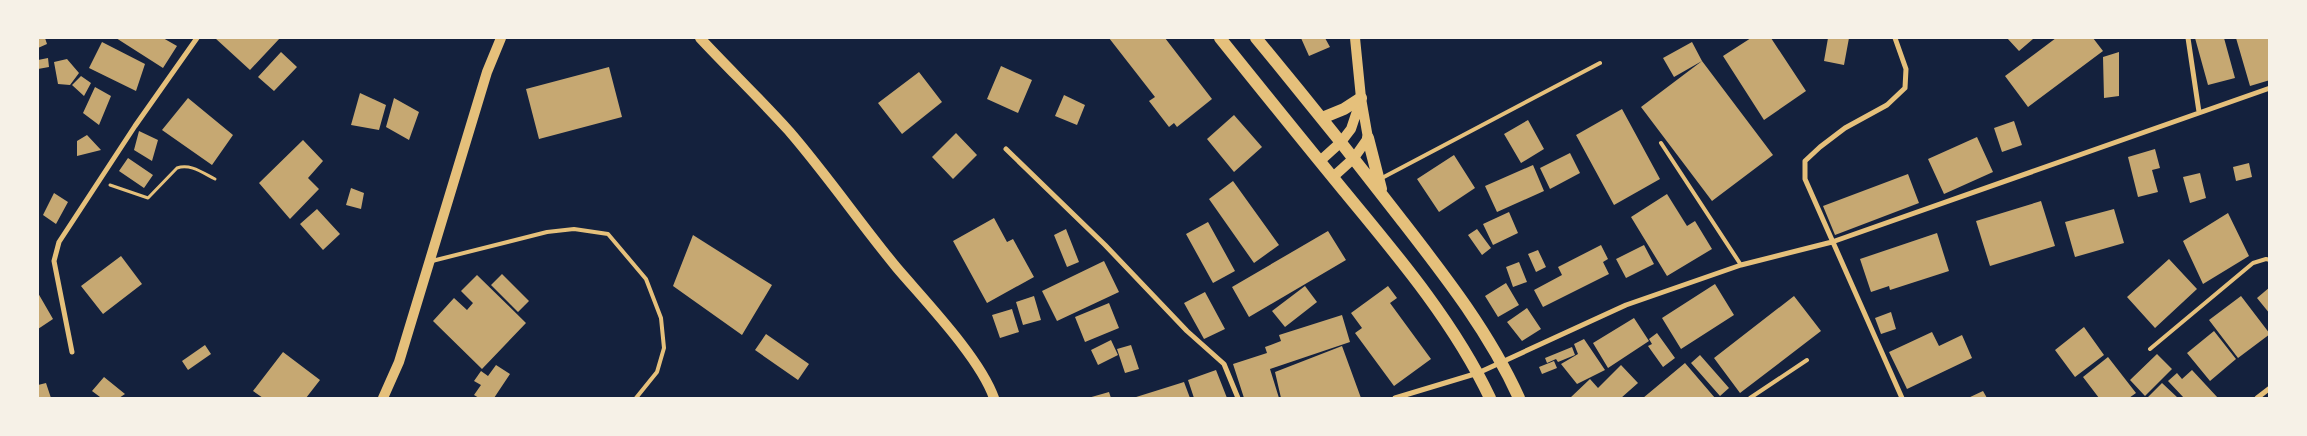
<svg xmlns="http://www.w3.org/2000/svg" width="2307" height="436" viewBox="0 0 2307 436" font-family="Inter,sans-serif">
<rect width="100%" height="100%" fill="#14213d"/>
<!-- building -->
<path fill="#c6a872" d="M38,38H45L47,44L38,48Z
M116,38H163L177,46L163,68Z
M215,38H280L250,70Z
M1109,38H1165L1212,99L1177,127L1174,123L1169,127L1149,101L1155,97Z
M1301,38H1325L1330,47L1309,56Z
M1751,38H1771L1806,91L1764,120L1723,56Z
M1828,38H1849L1844,65L1824,61Z
M2007,38H2032L2033,39L2019,51Z
M2056,38H2093L2103,51L2028,107L2005,76Z
M2195,38H2224L2235,78L2208,85Z
M2236,38H2270V80L2250,86Z
M102,42L145,64L136,91L89,68Z
M1692,42L1702,61L1773,155L1712,201L1641,107L1702,61L1674,77L1663,58Z
M281,52L297,67L274,91L258,77Z
M2119,52V96L2104,98L2103,57Z
M48,58L49,67L38,69V60Z
M67,59L79,73L70,85L58,84L54,62Z
M1001,66L1032,80L1018,113L987,99Z
M609,67L622,117L539,139L526,89Z
M919,72L942,102L902,134L878,103Z
M81,76L91,83L84,96L72,85Z
M95,87L111,96L99,125L83,113Z
M360,93L386,105L379,130L351,125Z
M1064,95L1085,105L1077,125L1055,116Z
M188,98L233,135L212,165L162,130Z
M394,98L419,112L409,140L386,127Z
M1622,109L1660,179L1614,205L1576,135Z
M1234,115L1262,147L1234,172L1207,139Z
M1528,120L1544,149L1521,163L1504,134Z
M2014,121L2022,145L2002,152L1994,128Z
M139,131L158,140L152,161L134,150Z
M956,133L977,155L953,179L932,157Z
M87,135L101,150L77,156V141Z
M1977,137L1993,172L1944,194L1928,159Z
M303,140L323,161L308,178L319,189L290,219L259,183Z
M2155,149L2160,168L2152,170L2158,192L2138,197L2128,157Z
M1570,153L1580,173L1550,189L1540,168Z
M1454,155L1475,188L1439,212L1417,179Z
M128,158L153,175L144,188L119,171Z
M2249,163L2252,177L2236,181L2233,167Z
M1533,165L1544,191L1497,212L1485,186Z
M2200,173L2206,198L2190,203L2183,177Z
M1908,174L1919,203L1835,235L1823,206Z
M1233,181L1279,245L1254,263L1209,199Z
M351,188L364,193L361,209L346,205Z
M54,193L68,202L56,224L43,215Z
M1667,194L1687,226L1695,221L1712,249L1667,276L1631,217Z
M2041,201L2055,246L1990,266L1976,221Z
M317,209L340,234L323,250L300,224Z
M2114,209L2124,243L2075,257L2065,222Z
M1509,212L1518,233L1493,245L1483,224Z
M2228,213L2249,256L2203,284L2183,241Z
M994,218L1007,242L1013,239L1034,277L987,303L953,241Z
M1208,222L1235,271L1213,283L1186,234Z
M1066,229L1079,262L1067,267L1054,235Z
M1477,229L1491,248L1482,255L1468,235Z
M1328,231L1346,260L1249,317L1232,287Z
M1937,233L1949,271L1890,290L1889,286L1871,292L1860,259Z
M693,235L772,285L742,335L673,286Z
M1601,245L1608,259L1603,262L1609,274L1543,307L1534,290L1562,275L1558,267Z
M1644,245L1654,264L1626,278L1616,259Z
M1538,250L1546,267L1536,272L1528,254Z
M121,256L142,284L103,314L81,286Z
M2169,259L2197,289L2155,328L2127,297Z
M1104,261L1119,292L1057,321L1042,291Z
M1519,262L1527,282L1513,287L1506,267Z
M502,274L529,301L518,312L491,285Z
M477,275L526,323L482,369L433,321L454,298L467,310L473,303L461,291Z
M1506,283L1519,305L1498,317L1485,296Z
M1715,284L1734,315L1681,349L1662,318Z
M1305,286L1317,302L1285,327L1272,311Z
M1388,286L1397,298L1390,303L1431,359L1394,386L1355,333L1362,328L1351,313Z
M2270,287V314L2257,298Z
M1205,292L1225,329L1204,339L1184,303Z
M38,293L53,319L38,329Z
M1034,296L1041,320L1023,325L1016,302Z
M1794,296L1821,331L1740,393L1714,358Z
M2241,296L2270,334L2238,358L2209,320Z
M1109,303L1119,328L1085,342L1075,317Z
M1527,308L1541,329L1522,341L1507,322Z
M1012,309L1019,332L1000,338L992,315Z
M1891,312L1896,329L1881,334L1875,318Z
M1342,315L1350,342L1270,369L1279,398H1244L1233,364L1267,353L1265,347L1281,341L1279,335Z
M1634,318L1649,341L1608,368L1593,343Z
M2084,327L2104,355L2075,377L2055,350Z
M2214,331L2236,359L2210,381L2187,353Z
M1932,332L1939,346L1962,335L1972,358L1907,389L1889,352Z
M1657,333L1675,358L1663,367L1648,346L1652,344L1649,339Z
M766,334L809,364L798,380L755,350Z
M1584,339L1605,370L1577,384L1561,364L1578,354L1574,344Z
M1111,340L1118,355L1098,365L1091,350Z
M205,345L211,354L188,370L182,361Z
M1131,345L1139,369L1125,373L1117,349Z
M1342,346L1361,398H1281L1275,372Z
M1572,347L1575,355L1558,362L1556,359L1547,363L1545,358Z
M283,352L320,380L306,398H263L253,391Z
M2157,354L2172,369L2145,396L2130,380Z
M1700,355L1729,388L1720,396L1691,363Z
M2108,357L2136,393L2129,398H2099L2083,377Z
M1554,361L1557,368L1542,374L1539,367Z
M1685,363L1715,398H1643Z
M496,365L510,374L494,398H479L474,395L481,385L474,381L481,371L488,376Z
M1621,365L1638,383L1621,398H1570L1590,379L1598,388Z
M1216,370L1227,398H1194L1188,380Z
M2192,370L2218,398H2184L2168,381L2177,373L2182,379Z
M104,377L125,394L119,398H99L100,397L92,391Z
M1184,382L1190,398H1133Z
M46,383L51,398H38V385Z
M2162,383L2178,398H2147Z
M1983,391L1987,398H1968Z
M1109,392L1111,398H1088Z"/>
<g fill="none" stroke-linecap="round" stroke-linejoin="round">
<!-- path -->
<path stroke="#e5c07b" stroke-width="3" d="M110,185L148,198L177,168C190,163 203,173 215,179"/>
<!-- service -->
<path stroke="#e5c07b" stroke-width="4" d="M1661,143L1741,265
M1380,179L1600,63
M432,261L547,232L574,229L608,234L646,279L661,318L664,348L657,372L636,398
M2150,349L2253,263L2266,259L2270,260
M1750,398L1807,360"/>
<!-- minor -->
<path stroke="#e5c07b" stroke-width="5" d="M1895,38L1906,69L1905,88L1887,105L1845,128L1820,147L1805,161V179L1902,398
M2188,38L2199,112
M1006,149L1105,245L1187,331L1224,364L1238,398
M72,352L54,261L59,242L135,126L197,38
M1395,398L1478,373L1626,305L1741,265L1832,242L2270,88
M2257,398L2270,388"/>
<!-- secondary -->
<path stroke="#e5c07b" stroke-width="10" d="M700,38C729,69 760,99 789,131C827,175 860,223 897,268C926,302 980,358 994,398
M1320,161L1341,142L1351,129L1361,99
M1333,177L1354,158L1368,138L1361,98L1355,38
M383,398L399,362L487,72L501,38"/>
<!-- primary -->
<path stroke="#e5c07b" stroke-width="12" d="M1220,38C1261,89 1302,140 1344,191C1397,255 1454,322 1490,398
M1256,38C1305,97 1353,157 1400,218C1445,276 1489,332 1519,398
M1322,118L1344,109L1361,98
M1368,138L1381,189"/>
</g>
<!-- border -->
<rect width="2307" height="436" fill="none" stroke="#f6f1e7" stroke-width="78"/>
</svg>
